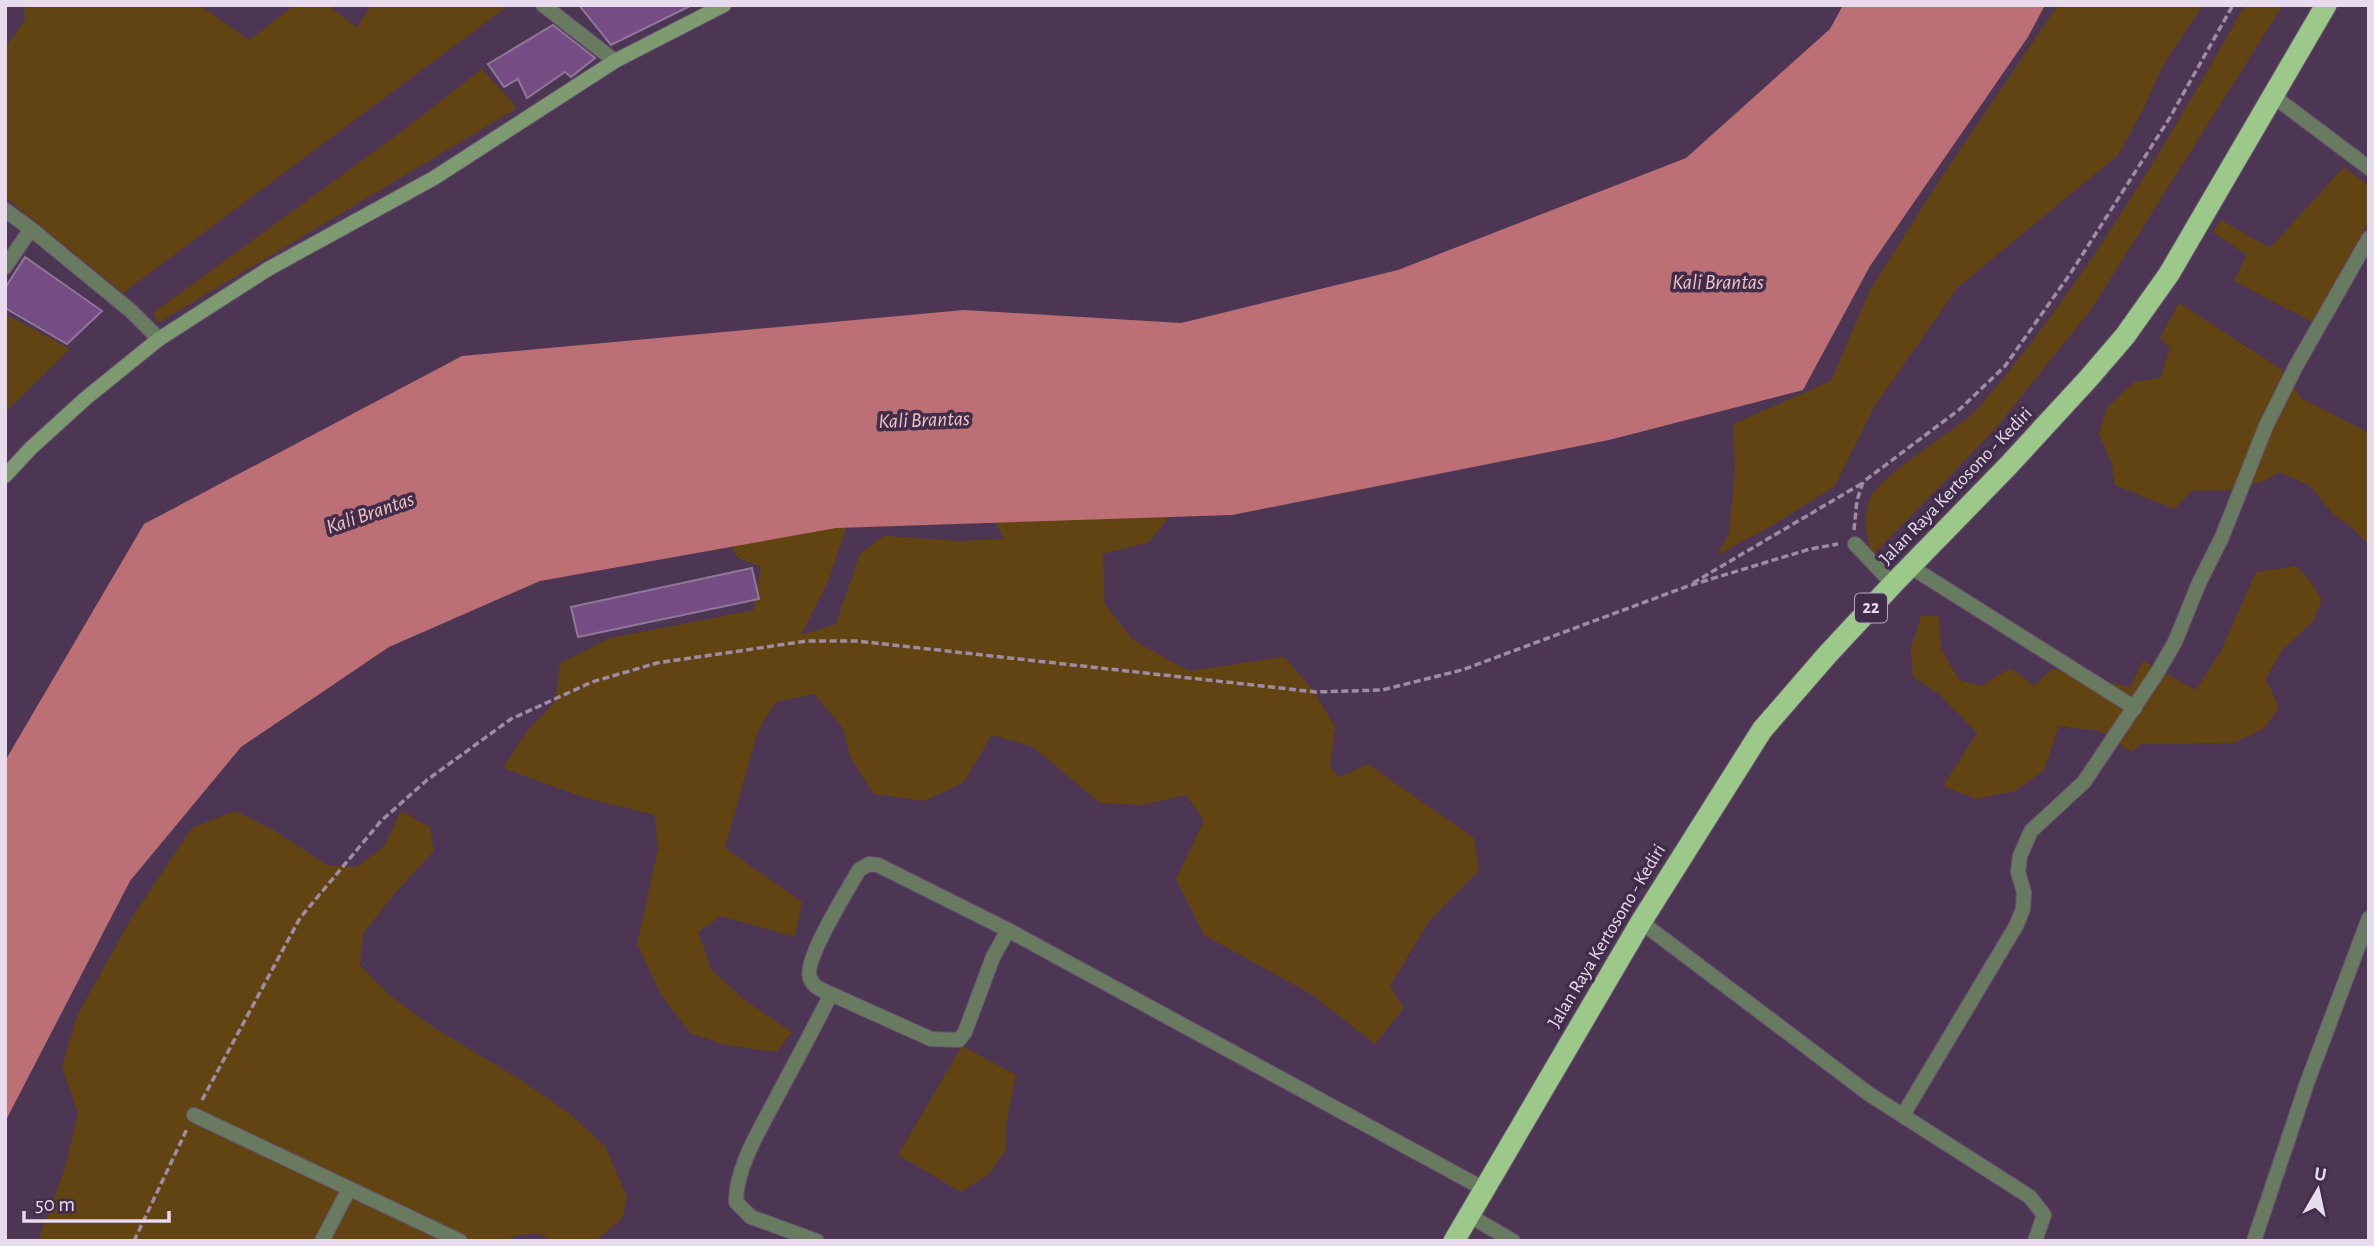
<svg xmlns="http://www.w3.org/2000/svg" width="2374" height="1246" viewBox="0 0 2374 1246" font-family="'Alegreya Sans',sans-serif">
<rect width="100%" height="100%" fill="#4c3654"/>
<!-- green -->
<path fill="#624412" d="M24,5H199L249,40L295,5H328L357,28L371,5H509L123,293L5,197V48L25,20Z
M2058,5H2203L2163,65L2141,114L2118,155L1958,287L1874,407L1835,486L1773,525L1717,555L1729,533L1735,469L1733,424L1831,381L1870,290L1941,178Z
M2245,5H2283L2090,311L1995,429L1872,556C1868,540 1863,521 1868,504C1875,475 1957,432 1979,407C2084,285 2166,145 2245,5Z
M482,69L517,108L158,323L153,313L397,135Z
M2344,167L2369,186V221L2312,322L2234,281L2247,255L2213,232L2221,220L2270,248Z
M2179,303L2281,369L2301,398L2369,433V545L2351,527L2333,514L2310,486L2280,472C2249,490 2228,492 2193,490L2174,509L2115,485L2112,464L2099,434L2106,409L2134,382L2160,378L2170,348L2160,338Z
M5,314L70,349L5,412Z
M981,493L1178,506L1149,542L1103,554L1104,603L1133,640L1189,671L1284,657L1315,693L1335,727L1330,767L1339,777L1368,764L1474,838L1479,870L1429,921L1390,986L1404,1008L1375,1044L1311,994L1204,935L1176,879L1204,821L1186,795L1142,805L1100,803L1033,747L992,735L963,783L924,801L874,794L851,759L843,728L814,694L776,702L758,731L725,848L802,902L795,937L721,916L698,932L711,969L743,999L792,1032L777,1052L725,1045L690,1033L662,996L637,944L658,849L655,815L582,797L503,768L528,730L555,702L560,663L610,638L754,610L761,567L738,558L720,521L855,502L827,584L801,635L836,624L860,554L884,536L961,541L1004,539Z
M2296,566L2309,580L2322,599L2314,620L2282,650L2266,679L2279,708L2263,729L2233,743L2141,744L2132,752L2100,731L2059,726L2044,770L2015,791L1976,799L1943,786L1977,733L1939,694L1913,677L1911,649L1921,616H1939L1941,649L1959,680L1981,686L2011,668L2034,686L2052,669L2130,687L2143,661L2196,690L2221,651L2256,572Z
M235,811L275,831L327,865L356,867L384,847L401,811L430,827L434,851L395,893L363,934L360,965L389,995L436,1029L524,1082L570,1114L605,1146L627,1197L622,1219L595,1241H554L537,1233L515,1236L506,1241H38L65,1168L78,1113L62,1067L77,1016L131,919L192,828Z
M962,1046L1016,1075L1006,1124V1149L990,1173L961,1192L898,1155Z"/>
<!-- water -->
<path fill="#bc6f74" d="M1843,5H2045L2028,37L1870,266L1803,390L1609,440L1232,515L836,528L540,581L389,647L241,747L130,881L5,1122V761L144,524L462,356L964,310L1181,323L1398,270L1686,158L1830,29Z"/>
<!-- building -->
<path fill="#754d84" stroke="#8f7798" stroke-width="2" d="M579,5H692L611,45Z
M553,25L595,58L571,77L565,72L527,98L518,79L504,87L488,64Z
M25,257L102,311L67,344L5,308V288Z
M752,568L759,599L578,637L571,607Z"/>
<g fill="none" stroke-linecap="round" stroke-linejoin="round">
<!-- street casing -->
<g stroke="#685470" stroke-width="16">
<path id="street" d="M543,5L615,61
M2273,96L2369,168
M5,210L31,229L5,267
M31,229L131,311L159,339
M1855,544L1893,584
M1911,567L2135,708
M1641,922L1869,1094L2030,1197L2044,1215L2035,1241
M831,994C822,990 814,988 810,978C803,960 848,890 859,870L869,864L878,865L1008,930
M194,1115L460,1241
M1903,1115L2016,926L2023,909L2024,892L2018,872L2020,856L2031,831L2084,782L2157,673L2175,642L2199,583L2222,537L2266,426L2296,366L2369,238
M1468,1215L1513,1241
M322,1241L349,1189
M817,1241L751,1217L736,1202C736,1170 756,1136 771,1108C791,1070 812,1032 831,994L931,1039L959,1040L965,1032L993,957L1008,930L1484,1189
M2254,1241L2307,1083L2369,918"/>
</g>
<!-- secondary casing -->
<g stroke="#685470" stroke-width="16">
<path id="secondary" d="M5,476L31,448L86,398L159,339L268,269L434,178L615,61L724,5"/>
</g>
<!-- highway casing -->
<g stroke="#685470" stroke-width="23">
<path id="highway" d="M1454,1241L1641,922L1762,730L1827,655L1893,584L2007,467L2088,379L2125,336L2169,274L2326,5"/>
</g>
<!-- path -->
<path stroke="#9d8ca3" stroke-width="3.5" stroke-dasharray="7 3.5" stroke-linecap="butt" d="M1854,530L1857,500L1863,482L1960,409L2005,366L2070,274L2169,119L2233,5
M1693,583L1861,484
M202,1100L300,918L381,821L427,780L511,719L592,682L657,663L807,641H857L1316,692L1382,690L1462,670L1688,586L1810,549L1838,544
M134,1241L187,1129"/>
<!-- street -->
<use href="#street" stroke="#687a60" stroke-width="14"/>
<!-- secondary -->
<use href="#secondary" stroke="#7d9a71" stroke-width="14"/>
<!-- highway -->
<use href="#highway" stroke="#9cc889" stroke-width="21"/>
</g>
<g text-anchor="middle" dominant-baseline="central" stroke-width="7" stroke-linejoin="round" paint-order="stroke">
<!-- shield labels -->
<rect fill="#412c49" stroke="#b6a6bc" stroke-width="2" x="1855" y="593.5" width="32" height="29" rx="5"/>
<g font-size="18" font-weight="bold" fill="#e8dbed">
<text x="1871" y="608">22</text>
</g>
<!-- street labels -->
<g font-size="19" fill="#e8dbed" stroke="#412c49">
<text transform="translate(1956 486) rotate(-46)">Jalan Raya Kertosono - Kediri</text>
<text transform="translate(1607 936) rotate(-59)">Jalan Raya Kertosono - Kediri</text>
</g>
<!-- water labels -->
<g font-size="21" font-style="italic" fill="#f1c4c5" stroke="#412c49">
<text x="1718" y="282">Kali Brantas</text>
<text transform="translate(924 420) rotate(-2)">Kali Brantas</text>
<text transform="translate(370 513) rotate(-19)">Kali Brantas</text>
</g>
</g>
<!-- border -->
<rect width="2374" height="1246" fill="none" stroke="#e8dbed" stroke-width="14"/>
<!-- north arrow -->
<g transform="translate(2318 1190) rotate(9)" stroke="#412c49" stroke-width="5" paint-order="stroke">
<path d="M0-5L12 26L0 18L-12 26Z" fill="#e8dbed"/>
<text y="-10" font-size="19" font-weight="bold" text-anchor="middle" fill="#e8dbed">U</text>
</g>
<!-- scale -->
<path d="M24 1211v10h145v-10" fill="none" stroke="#e8dbed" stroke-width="3.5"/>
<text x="35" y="1211" font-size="21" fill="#e8dbed" stroke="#412c49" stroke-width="5" paint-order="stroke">50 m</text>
</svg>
